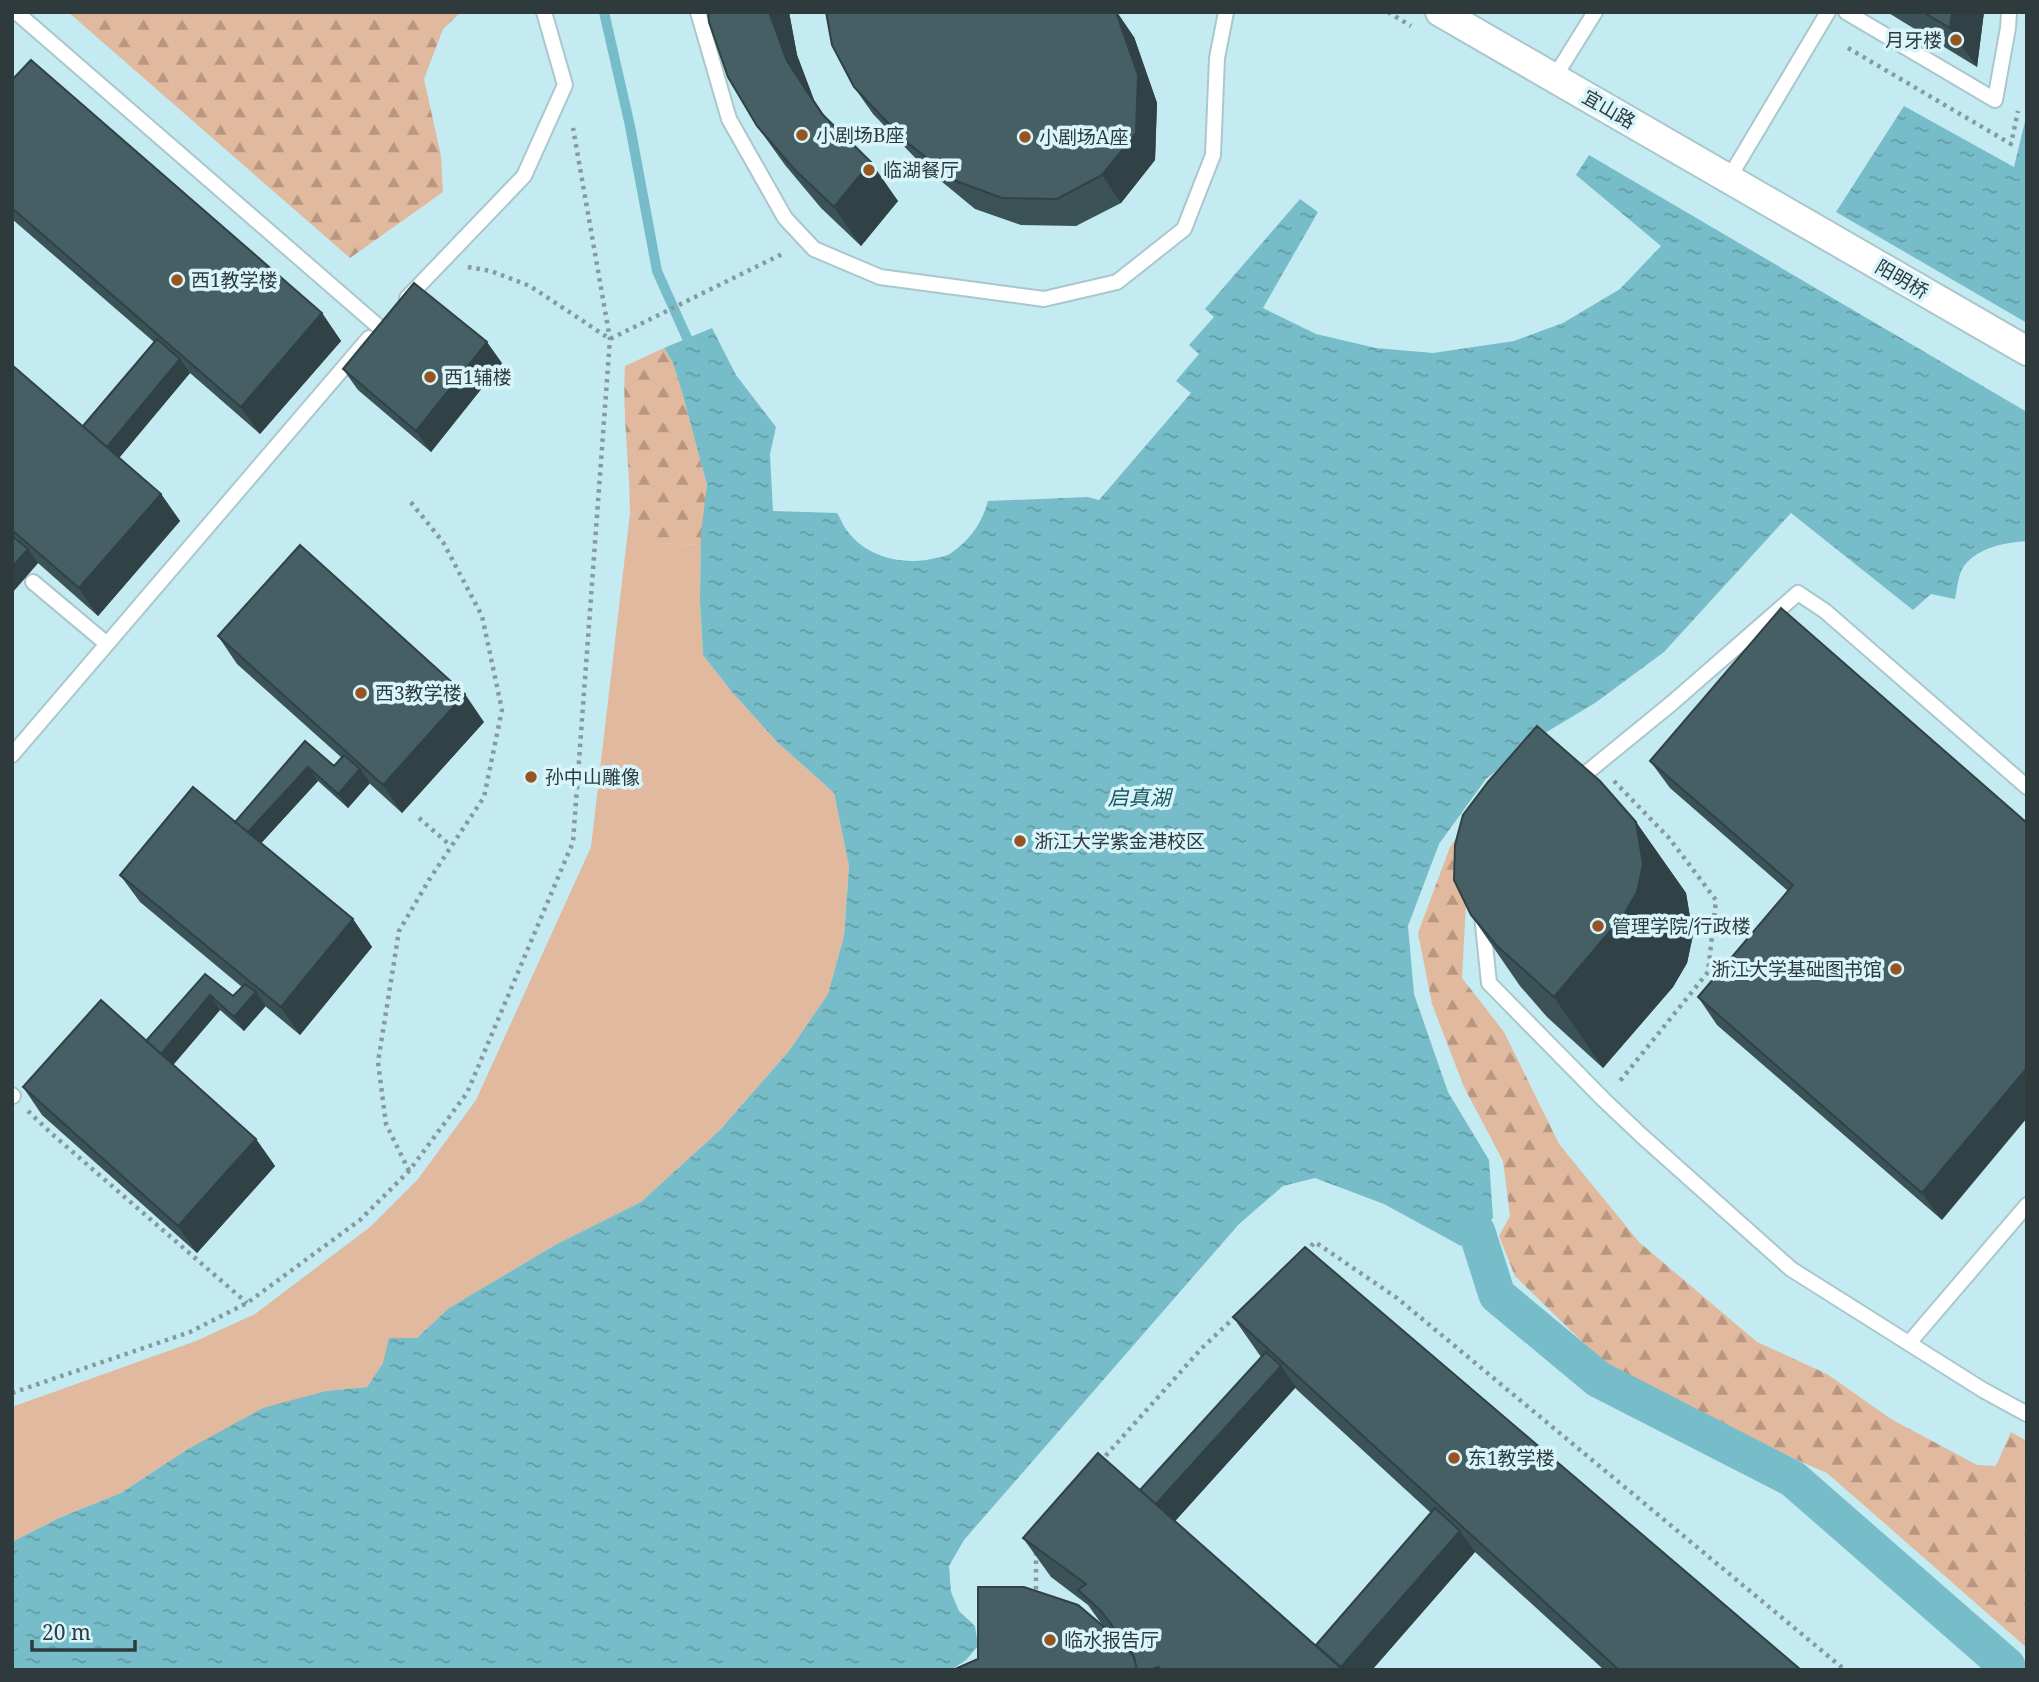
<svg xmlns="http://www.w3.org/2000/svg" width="2039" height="1682" viewBox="0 0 2039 1682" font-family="'Noto Serif','Noto Sans SC',serif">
<defs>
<pattern id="forest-firs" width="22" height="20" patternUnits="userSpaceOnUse" patternTransform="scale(1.75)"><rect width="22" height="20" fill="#e1b99e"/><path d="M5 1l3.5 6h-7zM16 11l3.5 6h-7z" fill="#b79782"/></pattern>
<pattern id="water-ripples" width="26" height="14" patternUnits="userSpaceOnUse" patternTransform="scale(1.75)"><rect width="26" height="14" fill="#77bdc9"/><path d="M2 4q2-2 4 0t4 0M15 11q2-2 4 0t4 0" fill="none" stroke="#629ba4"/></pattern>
</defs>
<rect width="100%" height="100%" fill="#d7f5fa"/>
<!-- built -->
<path fill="#c4ebf1" d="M12,12H2027V1670H12Z"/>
<!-- grass -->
<path fill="#e1b99e" d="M630,513L658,543L701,545L700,601L703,655L732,692L777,742L834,793L849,865L844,936L828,994L789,1051L720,1130L641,1202L555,1245L449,1308L417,1338L383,1363L367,1387L326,1391L188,1449L121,1493L59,1518L12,1542V1407L196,1341L255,1314L370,1227L418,1179L476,1100L591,847Z"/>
<!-- forest -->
<path fill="url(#forest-firs)" d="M68,12H461L443,29L424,79L441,156L443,192L350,258Z
M664,348L673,363L682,392L707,485L701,545L658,543L630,513C630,464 622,415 625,366Z
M1494,786L1467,887L1462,978L1504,1032L1559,1144L1639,1242L1757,1342L1827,1374L1891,1419L1977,1465L1996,1466L2011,1432L2027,1441V1648L1827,1473L1720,1426L1605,1364L1515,1276L1499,1236L1510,1216L1503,1161L1464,1087L1432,1004L1418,933L1450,847Z"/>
<!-- water -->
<path fill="url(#water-ripples)" d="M1904,106L2014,167L2027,113V323L1836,212Z
M1589,155L2027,412V541C2004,543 1979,547 1964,566C1958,574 1957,590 1955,599L1931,594L1913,610L1791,513L1664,652L1595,703L1535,739L1486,779L1439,844L1408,926L1414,994L1448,1092L1489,1160L1493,1218L1461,1246L1384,1204L1315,1178L1283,1186L1239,1224L964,1540L949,1566L951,1592L959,1611L975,1626L978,1646L966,1660L951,1670H12V1542L59,1518L121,1493L188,1449L263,1408L326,1391L367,1387L383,1363L389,1338H417L449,1308L555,1245L641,1202L720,1130L789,1051L828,994L844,936L849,866L834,793L777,742L732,692L703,655L700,601L701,533L707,485L682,392L673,363L664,348L712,328L736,375L776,427L770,454L773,511L837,513C841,519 843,526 848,532C868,558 905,566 936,558C941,557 947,556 951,553C970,540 982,523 988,501L1088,497L1099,500L1191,393L1176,381L1199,354L1189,345L1214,317L1205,309L1300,199L1318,212L1263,308L1316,334L1376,348L1433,353L1514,341L1563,323L1620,289L1661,246L1576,175Z"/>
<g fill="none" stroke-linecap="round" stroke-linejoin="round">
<!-- stream -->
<path stroke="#77bdc9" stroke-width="10" d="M604,12L630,126L657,271L687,338"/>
<!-- canal -->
<path stroke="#77bdc9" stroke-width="37" d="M1477,1232L1497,1295L1598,1379L1793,1479L2007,1666"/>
<!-- lane casing -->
<g stroke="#aac7cc" stroke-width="18">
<path id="lane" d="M16,12L379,327
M698,12L729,119L785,218L814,249L880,277L1044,299L1117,282L1184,229L1213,155L1217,58L1226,12
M1846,12L1995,100L2008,28L2009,12
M1554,78L1595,12
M1729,178L1828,12
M407,298L524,176L565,85L544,12
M33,582L107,644
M12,755L369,338
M1574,783L1672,703L1798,593L1825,611L2027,787
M1482,915L1489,983L1604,1100L1642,1136L1791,1269L1983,1390L2027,1414
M12,1095L13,1096
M1909,1343L2027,1205"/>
</g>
<!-- street casing -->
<g stroke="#aac7cc" stroke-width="32">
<path id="street" d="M1440,12L2027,351"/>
</g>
<!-- path -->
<path stroke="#869b9f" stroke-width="4.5" stroke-dasharray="3.5 5" stroke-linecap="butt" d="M1388,12L1411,26
M1848,48L2011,144L2018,111
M468,267L491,271L530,286L610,339L784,253
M1614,781L1669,838L1716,900L1708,972L1620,1081
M419,818L451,846
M28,1111L52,1134L247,1303
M409,1171L386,1124L378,1062L399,931L429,880L484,797L502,710L482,616L443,542L409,500
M1305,1252L1315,1242L1397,1298L1845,1670
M12,1393L190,1332L247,1303L360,1220L409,1171L467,1093L573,842L610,339L573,128
M1100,1462L1202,1348L1237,1315
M1036,1552V1593"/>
<!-- lane -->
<use href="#lane" stroke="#fff" stroke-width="14"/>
<!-- street -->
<use href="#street" stroke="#fff" stroke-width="28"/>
</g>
<!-- wall -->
<path fill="#3b5256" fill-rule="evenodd" d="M708,12H789L797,55L814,100L826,118L898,201L861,246L821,208L785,165L757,126Z
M1887,12H1984L1977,67Z
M1134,37L1157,103L1155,160L1121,203L1076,226L1021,225L975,209L924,167L873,114L854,87Z
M12,80L322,313L341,341L260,434L190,373L119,458L161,494L180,521L98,616L38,563L12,593V365L83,426L154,342L12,219Z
M502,363L431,452L358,390L343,369Z
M1781,608L1942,1220L1717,1025L1698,997L1788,891L1670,788L1650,761Z
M218,636L484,722L402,813L369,783H370L348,808L318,781L261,843L353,919L372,947L300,1035L265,1006L244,1031L220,1010L173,1065L256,1139L275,1166L197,1253L42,1115L23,1087L146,1041L205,974L233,996L242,987L140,902L120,875L235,822L305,741L334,766L342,758L237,664Z
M1636,822L1686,893L1693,935L1687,963L1673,987L1603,1068L1547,1017L1520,986L1471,915Z
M1233,1317L1801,1670H1604L1475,1552L1372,1670H953L1103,1626L1088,1605L1051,1577L1023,1538L1140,1490L1261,1357ZM1295,1388L1431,1513L1316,1645L1175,1521Z"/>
<!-- shaded-wall -->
<path fill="#304246" d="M769,12H789L797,55L814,100L850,153L787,61Z
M1116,12H1117L1134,37L1157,103L1155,160L1121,203L1102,175Z
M1952,12H1984L1977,67L1950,28Z
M871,162L898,201L861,246L834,207Z
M322,313L341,341L260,434L241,407Z
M487,342L502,363L431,452L416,431Z
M180,359L190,373L114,464L104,450Z
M161,494L180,521L98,616L79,588Z
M28,549L38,563L12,593V567Z
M465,694L484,722L402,813L383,785Z
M308,767L318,781L255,850L245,836Z
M360,769L370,783L348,808L338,794Z
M1636,822L1686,893L1693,935L1687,963L1673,987L1603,1068L1554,997Z
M353,919L372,947L300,1035L281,1007Z
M256,992L266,1006L244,1031L234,1017Z
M210,995L220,1010L168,1071L158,1057Z
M2027,1068V1118L1942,1220L1922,1193Z
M256,1139L275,1166L197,1253L178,1226Z
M1281,1366L1296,1387L1168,1529L1153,1508Z
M1460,1531L1475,1552L1372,1670H1339Z"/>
<!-- building -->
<path fill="#455f64" stroke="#304246" stroke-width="2" d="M708,12H769L787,61L822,114L871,162L834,207L794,169L757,126L728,77L709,22Z
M826,12H1116L1138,75L1136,133L1102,175L1057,199L1002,198L956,181L904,140L854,87L832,45Z
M1923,12H1952L1950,28Z
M31,60L322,313L241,407L12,208V80Z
M414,283L487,342L416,431L343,369Z
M157,339L180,359L107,447L83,426Z
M12,365L161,494L79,588L12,530Z
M12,536L28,549L12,567Z
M300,545L465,694L383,785L218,636Z
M1781,608L2027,823V1068L1922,1193L1698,997L1793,885L1650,761Z
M1537,726L1600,781L1636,822L1643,864L1637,892L1623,916L1554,997L1497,946L1471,915L1454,880L1455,845L1463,815L1488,782Z
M305,741L334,766L344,755L360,769L338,794L308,767L248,832L235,822Z
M193,787L353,919L281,1007L120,875Z
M205,974L233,996L245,984L256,992L234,1017L210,995L161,1054L146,1041Z
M101,1000L256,1139L178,1226L23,1087Z
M1305,1247L1801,1670H1619L1233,1317Z
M1266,1352L1281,1366L1156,1504L1140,1490Z
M1098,1453L1343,1670H1162L1158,1667L1151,1670H1137L1133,1654L1101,1611L1078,1590L1086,1584L1023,1538Z
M1435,1508L1460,1531L1341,1667L1316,1645Z
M978,1587H1024L1078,1605L1123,1643L1134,1657L1137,1670H953L978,1659Z"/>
<!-- markers -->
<g fill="#965520" stroke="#d7f5fa" stroke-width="2.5">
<circle cx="1956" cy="40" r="7"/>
<circle cx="802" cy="135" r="7"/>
<circle cx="1025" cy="137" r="7"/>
<circle cx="869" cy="170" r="7"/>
<circle cx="177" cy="280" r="7"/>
<circle cx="430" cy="377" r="7"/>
<circle cx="361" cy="693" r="7"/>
<circle cx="531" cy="777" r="7"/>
<circle cx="1020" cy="841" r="7"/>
<circle cx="1598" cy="926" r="7"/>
<circle cx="1896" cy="969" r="7"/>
<circle cx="1454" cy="1458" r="7"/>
<circle cx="1050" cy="1640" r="7"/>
</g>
<g text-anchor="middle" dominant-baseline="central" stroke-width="7" stroke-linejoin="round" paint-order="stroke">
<!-- poi labels -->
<g font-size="19" fill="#2e3a3c" stroke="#d7f5fa" text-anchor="start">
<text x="1942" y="40" text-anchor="end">月牙楼</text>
<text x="816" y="135">小剧场B座</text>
<text x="1039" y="137">小剧场A座</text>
<text x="883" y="170">临湖餐厅</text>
<text x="191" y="280">西1教学楼</text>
<text x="444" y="377">西1辅楼</text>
<text x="375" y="693">西3教学楼</text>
<text x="545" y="777">孙中山雕像</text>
<text x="1034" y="841">浙江大学紫金港校区</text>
<text x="1612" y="926">管理学院/行政楼</text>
<text x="1882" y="969" text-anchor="end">浙江大学基础图书馆</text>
<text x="1468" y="1458">东1教学楼</text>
<text x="1064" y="1640">临水报告厅</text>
</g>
<!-- street labels -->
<g font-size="19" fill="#2e3a3c" stroke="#d7f5fa">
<text transform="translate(1609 109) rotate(30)">宜山路</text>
<text transform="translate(1902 279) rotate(30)">阳明桥</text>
</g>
<!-- water labels -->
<g font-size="21" font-style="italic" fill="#1b5760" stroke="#d7f5fa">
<text x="1139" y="797">启真湖</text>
</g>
</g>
<!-- border -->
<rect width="2039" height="1682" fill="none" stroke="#2e3a3c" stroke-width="28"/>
<!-- scale -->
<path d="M32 1640v10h103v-10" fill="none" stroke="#2e3a3c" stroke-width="3.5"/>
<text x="42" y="1640" font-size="21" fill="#2e3a3c" stroke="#d7f5fa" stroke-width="5" paint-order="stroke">20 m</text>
</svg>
